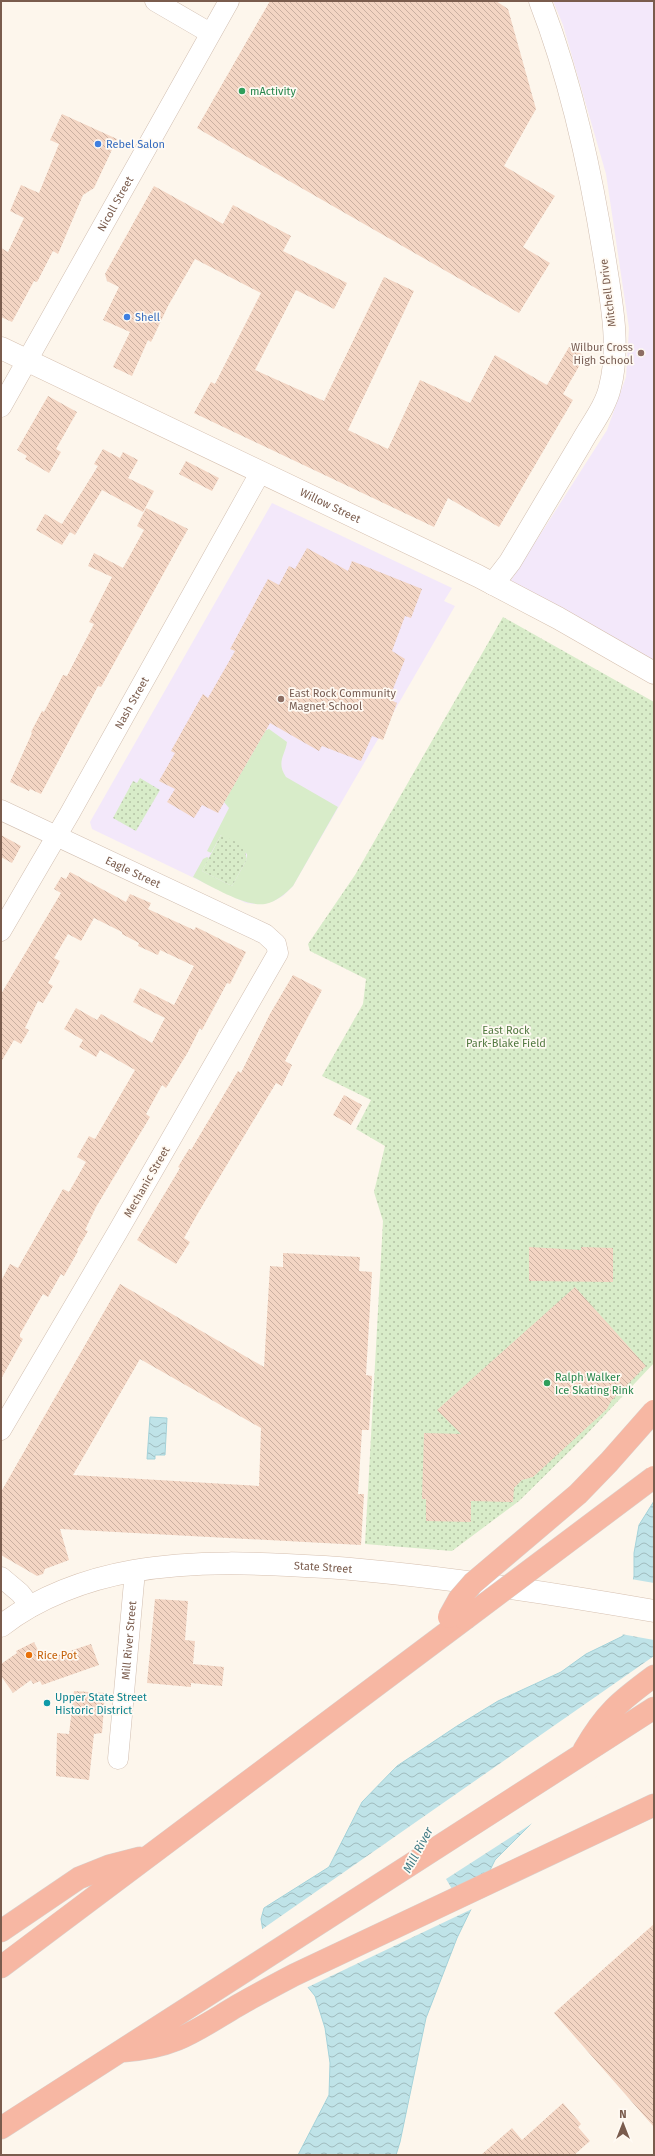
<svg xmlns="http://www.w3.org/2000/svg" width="655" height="2156" viewBox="0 0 655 2156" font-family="'Fira Sans',sans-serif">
<defs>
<pattern id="park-dots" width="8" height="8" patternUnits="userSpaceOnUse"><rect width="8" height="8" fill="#d8ecc9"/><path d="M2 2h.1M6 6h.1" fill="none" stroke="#b4c2a5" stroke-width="1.8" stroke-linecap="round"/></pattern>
<pattern id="water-waves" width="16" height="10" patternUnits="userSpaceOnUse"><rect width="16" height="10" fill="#bfe3e8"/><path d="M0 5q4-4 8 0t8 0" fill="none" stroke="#a0bbbe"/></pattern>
<pattern id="building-back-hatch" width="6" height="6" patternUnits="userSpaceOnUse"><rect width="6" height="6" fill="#f3d5c3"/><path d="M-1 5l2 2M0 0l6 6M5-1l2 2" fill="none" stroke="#cab0a1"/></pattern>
</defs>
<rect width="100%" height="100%" fill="#fdf6ec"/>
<!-- education -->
<path fill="#f3e8fa" d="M553,1H654V666L506,588L607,430L626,377L629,328L606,174L563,25Z
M272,503L452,588L444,601L455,606L293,886L283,896L274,901L264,904H254L246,903L92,829L90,822Z"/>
<!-- grass -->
<path fill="#d8ecc9" d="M269,729L287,742C285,756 276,762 286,777L338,807L293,886C285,894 276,902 265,904C245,907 211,886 193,877L203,859L207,857L209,858L202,871L232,886L247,859V854L221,835L211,853L207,851L229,808L224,802L266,730Z"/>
<!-- park -->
<path fill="url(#park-dots)" d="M503,617L654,702V1363L583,1438L519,1501L452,1551L365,1544L383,1221L374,1192L385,1146L356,1129L371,1100L322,1076L363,1004L366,979L310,951L308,944L355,875Z
M140,778L160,790L136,831L113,818L133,781L137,783Z
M221,835L243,845L247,859L232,886L202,871Z"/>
<!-- water -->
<path fill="url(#water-waves)" stroke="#a5d3da" d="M150,1417L167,1418L165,1455H155V1459H147Z
M654,1501V1738L554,1801L495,1860L457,1938L426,2018L400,2142L396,2155H298L329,2095L330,2063L325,2028L315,1996L263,1931L261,1919L264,1908L329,1867L362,1802L397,1766L457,1726L498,1701L561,1672L586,1654L623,1636L634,1576V1553L639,1525Z"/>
<!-- pier -->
<path fill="#fdf6ec" d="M631,1579L654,1583V1640L621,1634Z
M654,1656V1740L556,1803L539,1819L446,1879L452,1889L492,1870L474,1908L306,1988L261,1930Z"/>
<!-- building -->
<path fill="url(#building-back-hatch)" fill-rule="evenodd" d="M270,1H496L508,9L536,109L504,166L555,196L523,247L550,263L519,313L197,128Z
M62,114L117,139L94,188L83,195L58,254L53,251L37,282L34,281L12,322L1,317V248L8,252L24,218L10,211L21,185L39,193L59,144L50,140Z
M154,186L223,224L233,205L291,236L283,251L347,283L334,309L296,290L255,370L324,401L384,277L414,291L348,430L388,449L420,380L470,403L495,355L547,385L569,347L585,356L563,394L573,400L499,527L448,498L434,527L194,413L211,382L215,384L261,293L195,259L168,306L151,342L148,340L132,376L113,367L130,332L103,320L119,287L107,281L105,274Z
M48,396L77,412L56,449L61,452L49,473L25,459L27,456L17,450Z
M103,449L120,458L123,452L138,460L128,478L154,491L143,512L102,490L75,535L70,532L62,545L36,530L45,514L62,524L98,466L94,464Z
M186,461L219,478L212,491L179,474Z
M146,508L188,529L101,687L98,686L41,794L30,789L29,791L10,782L32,733L31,732L42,711L44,712L63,675L67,676L94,624L89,622L112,577L88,566L94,553L123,568L144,530L137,526Z
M307,548L348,571L352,561L422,589L411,618L405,616L392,651L405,659L389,699L397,703L383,740L372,736L361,761L322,746L319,751L270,723L218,813L202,805L194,818L167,802L175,789L159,781L175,753L171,751L203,694L208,698L235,651L230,649L268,579L279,585L289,566L295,569Z
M1,835L21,846L12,863L1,857Z
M70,872L126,902L130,894L151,903L148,909L194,930L196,927L246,952L230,984L227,983L202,1030L200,1028L188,1052L166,1088L162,1085L146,1114L150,1117L96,1207L85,1230L88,1231L77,1250L78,1251L64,1276L61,1274L48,1297L43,1294L37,1304L20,1334V1337L23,1339L1,1379V1281L10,1264L18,1268L63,1189L69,1192L86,1162L77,1157L89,1136L95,1139L135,1070L100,1050L96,1057L79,1047L83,1040L64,1029L76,1008L97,1020L101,1014L152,1043L165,1018L133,1002L140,988L174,1005L194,966L160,950L158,955L138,946L139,943L122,934V932L94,918L81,941L68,934L54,958L60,961L48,983L53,986L43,1003L38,1001L25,1028L29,1030L21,1044L14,1040L1,1062V994L61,893L54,889L61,877L66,879Z
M293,975L322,990L285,1061L292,1065L282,1086L276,1083L198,1213L184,1238L190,1242L176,1264L137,1240L180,1168L178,1167L189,1149L191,1150L238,1071L241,1073L270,1014Z
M344,1095L362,1105L351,1125L333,1115Z
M529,1247L581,1250V1247L613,1248V1282L529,1281Z
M283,1253L360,1257L359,1271L372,1272L366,1375L372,1376L369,1430H362L358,1494H364L361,1545L60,1529L69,1560L45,1569L43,1574L37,1576L1,1555V1492L120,1284L264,1367L270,1266L283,1267ZM140,1359L261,1428L259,1486L73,1475Z
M575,1287L646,1366L611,1401L607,1409L533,1477L522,1480L514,1488L513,1502L471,1501V1522L426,1521V1499H422L424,1433L461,1434L437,1410Z
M155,1599L188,1601L185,1640L195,1641L193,1664L224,1667L222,1686L191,1683V1687L147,1683Z
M34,1642L43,1660L91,1644L99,1665L42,1685L40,1681L33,1684L31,1680L13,1693L1,1676V1664L17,1653L16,1651Z
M74,1691L105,1693L102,1733L94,1734L89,1780L56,1776L57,1733L69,1734Z
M654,1924V2127L554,2013Z
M563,2103L581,2124L578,2127L590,2141L574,2155H481L512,2128L522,2140Z"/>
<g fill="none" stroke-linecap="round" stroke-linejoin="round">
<!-- minor casing -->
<g stroke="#d1beb0" stroke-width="21">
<g id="minor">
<path d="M155,1L210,33"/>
<path id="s1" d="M1,407L229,1"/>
<path id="s2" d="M1,810L265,934L276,944L278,953L117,1233L1,1430"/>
<path id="s3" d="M1,931L70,813L260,473"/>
<path d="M1,1577L20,1593L31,1607"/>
<path id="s4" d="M118,1759L135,1571"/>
</g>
</g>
<!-- tertiary casing -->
<g stroke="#d1beb0" stroke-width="23">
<path id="tertiary" d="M493,584L510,562C534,522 557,483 581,443C591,425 606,406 610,387C620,348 612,305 606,267C592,177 573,86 540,1"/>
</g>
<!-- secondary casing -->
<g stroke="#d6c0b0" stroke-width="23">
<g id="secondary">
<path id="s5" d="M1,348L478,576L558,618L654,673"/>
<path id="s6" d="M1,1626C38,1597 87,1579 133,1571C195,1560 262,1563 325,1567C435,1575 545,1592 654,1611"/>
</g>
</g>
<!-- motorway casing -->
<g stroke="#dad1cd" stroke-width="23">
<path id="motorway" d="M584,1750C605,1713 620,1701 654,1676
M1,1931L79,1878L109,1866L140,1858
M1,1967L465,1619
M124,2051C176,2047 195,2031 237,2006C256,1995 275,1985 294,1975L654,1805
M1,2128L654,1708"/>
</g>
<!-- minor -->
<use href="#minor" stroke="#fff" stroke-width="20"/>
<!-- tertiary -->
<use href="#tertiary" stroke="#fff" stroke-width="22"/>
<!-- secondary -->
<use href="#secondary" stroke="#fff" stroke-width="22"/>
<!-- motorway -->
<use href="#motorway" stroke="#f7b7a3" stroke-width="22"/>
<!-- motorway-bridge casing -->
<g stroke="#dad1cd" stroke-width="23" stroke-linecap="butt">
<path id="motorway-bridge" d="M449,1617L459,1599L473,1583L578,1494L609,1462L654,1411
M465,1619L654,1477"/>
</g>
<!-- motorway-bridge -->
<use href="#motorway-bridge" stroke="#f7b7a3" stroke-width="22"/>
</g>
<!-- markers -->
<g fill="#2e9e5b" stroke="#fffaf3" stroke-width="1.5">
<circle cx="242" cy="91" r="4"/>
<circle cx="547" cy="1383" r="4"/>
</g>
<g fill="#3f7fe0" stroke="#fffaf3" stroke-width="1.5">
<circle cx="98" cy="144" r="4"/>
<circle cx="127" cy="317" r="4"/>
</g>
<g fill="#8d6e63" stroke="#fffaf3" stroke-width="1.5">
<circle cx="641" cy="353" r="4"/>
<circle cx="281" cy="699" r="4"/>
</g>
<circle fill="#e8710a" stroke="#fffaf3" stroke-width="1.5" cx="29" cy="1655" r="4"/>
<circle fill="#0f9aa8" stroke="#fffaf3" stroke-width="1.5" cx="47" cy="1703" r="4"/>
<g text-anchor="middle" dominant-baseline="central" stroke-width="3.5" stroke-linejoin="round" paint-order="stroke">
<!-- leisure labels -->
<g font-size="11" fill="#27864d" stroke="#fffaf3" text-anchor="start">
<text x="250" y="91">mActivity</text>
<text x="555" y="1377">Ralph Walker<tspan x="555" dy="13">Ice Skating Rink</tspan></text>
</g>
<!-- shop labels -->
<g font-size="11" fill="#366cbe" stroke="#fffaf3" text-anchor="start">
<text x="106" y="144">Rebel Salon</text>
<text x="135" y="317">Shell</text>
</g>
<!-- street labels -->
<g font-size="11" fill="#7a5c4d" stroke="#fffaf3">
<text stroke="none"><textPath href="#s1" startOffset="233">Nicoll Street</textPath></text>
<text transform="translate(608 293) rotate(-97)">Mitchell Drive</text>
<text stroke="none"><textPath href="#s5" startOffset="365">Willow Street</textPath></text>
<text stroke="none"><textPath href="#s3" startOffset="263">Nash Street</textPath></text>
<text stroke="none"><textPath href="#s2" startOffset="146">Eagle Street</textPath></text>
<text transform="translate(147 1182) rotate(-60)">Mechanic Street</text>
<text stroke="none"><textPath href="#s6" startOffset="335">State Street</textPath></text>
<text stroke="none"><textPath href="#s4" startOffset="119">Mill River Street</textPath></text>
</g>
<!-- education labels -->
<g font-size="11" fill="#785e54" stroke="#fffaf3" text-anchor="end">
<text x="633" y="347">Wilbur Cross<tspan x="633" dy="13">High School</tspan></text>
<text x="289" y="693" text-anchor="start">East Rock Community<tspan x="289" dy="13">Magnet School</tspan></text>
</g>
<!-- park labels -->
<g font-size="11" fill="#537a41" stroke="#fffaf3">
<text x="506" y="1030">East Rock<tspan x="506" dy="13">Park-Blake Field</tspan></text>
</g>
<!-- food labels -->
<g font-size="11" fill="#c56008" stroke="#fffaf3" text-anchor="start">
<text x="37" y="1655">Rice Pot</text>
</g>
<!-- culture labels -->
<g font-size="11" fill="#0d838f" stroke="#fffaf3" text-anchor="start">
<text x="55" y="1697">Upper State Street<tspan x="55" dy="13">Historic District</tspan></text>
</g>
<!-- water labels -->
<g font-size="12" font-style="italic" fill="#437c86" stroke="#fffaf3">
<text transform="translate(418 1850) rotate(-62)">Mill River</text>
</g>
</g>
<!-- border -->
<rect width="655" height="2156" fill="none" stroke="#7a5c4d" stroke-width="4"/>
<!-- north arrow -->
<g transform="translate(623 2124)" stroke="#fffaf3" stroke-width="3" paint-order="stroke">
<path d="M0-3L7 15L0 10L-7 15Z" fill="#7a5c4d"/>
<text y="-6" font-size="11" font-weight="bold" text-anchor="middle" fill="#7a5c4d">N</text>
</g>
</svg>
